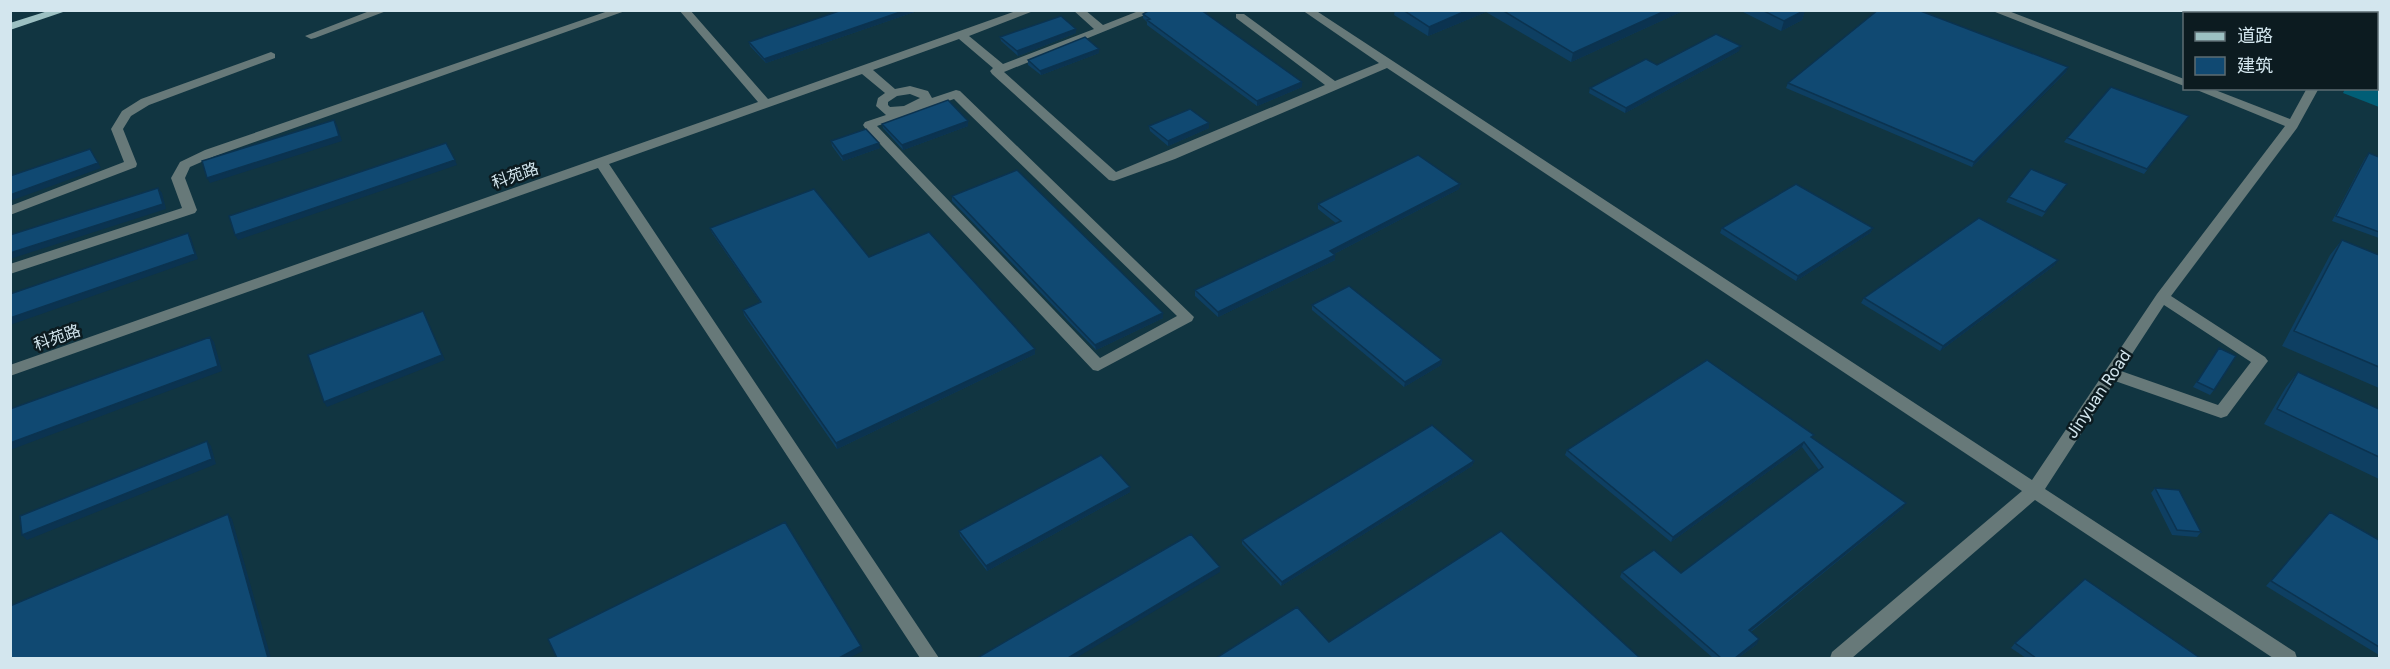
<svg xmlns="http://www.w3.org/2000/svg" width="2390" height="669" viewBox="0 0 2390 669" font-family="Inter,'Noto Sans SC',sans-serif">
<rect width="100%" height="100%" fill="#113541"/>
<!-- green -->
<path fill="#015e76" d="M2377,64L2379,65V107L2343,93L2345,89L2376,88Z"/>
<g fill="none" stroke-linecap="round" stroke-linejoin="round">
<!-- path -->
<path stroke="#607d88" stroke-width="3" stroke-dasharray="4 4" stroke-linecap="butt" d="M2276,10L2284,14
M2376,47L2380,48"/>
<!-- minor -->
<path fill="#677979" fill-rule="evenodd" d="M372,10H389L315,38L311,39L305,36Z
M611,10H628L215,156L190,167L185,178L197,210L195,213L10,274V264L182,208L171,178L180,162L205,150Z
M679,10H690L768,99L1019,10H1036L969,36L1003,64L1094,29L1073,10H1085L1103,25L1141,10H1157L1004,72L1116,172L1325,85L1236,18V14H1244L1335,81L1379,63L1302,10H1315L2032,480L2157,294L2285,126L2192,88H2210L2290,119L2307,88H2319L2297,128L2171,296L2265,357L2268,361L2265,365L2227,416L2221,418L2115,381L2045,489L2295,652L2297,658H2273L2035,500L1852,658H1830L1832,652L2022,491L1387,68L1175,159L1114,181L1109,180L992,74L990,71L993,68L959,39L873,70L895,89L910,86L928,91L932,98L956,90L960,91L1194,317L1192,321L1098,371L1093,370L865,128L863,125L865,122L886,115L876,106L878,98L885,93L862,74L609,164L939,658H920L598,168L10,376V365L758,102ZM910,94L920,98L904,106L890,107L888,105V102L897,96ZM954,99L965,110L1177,316L1100,358L877,126ZM2164,305L2251,362L2218,405L2121,371Z
M1990,10H2006L2184,79V86Z
M2347,10H2358V14H2347Z
M271,52L275,54V58L149,105L131,116L123,129L137,164L136,167L10,215V206L124,162L111,129L122,111L141,99Z"/>
<!-- major -->
<path fill="#9cc0c2" fill-rule="evenodd" d="M51,10H69L10,30V23Z"/>
</g>
<!-- wall -->
<path fill="#0e3f62" d="M842,10H920L766,63L750,46L749,42Z
M1150,10H1207V13L1205,14L1302,82V87L1257,106L1147,25V22L1143,18V14Z
M1395,10H1685L1571,62L1486,12L1428,36L1394,15Z
M1739,10H1805L1802,20L1781,31Z
M1076,33L1018,56L1001,41L1000,37Z
M1739,51L1625,113L1589,93L1590,88Z
M1099,53L1041,75L1028,65V60Z
M2068,67L2066,72L1972,167L1786,88L1788,83Z
M2189,116L2144,174L2064,142L2067,138Z
M968,121V126L903,150L883,128L882,124Z
M1209,123V128L1168,146L1150,131L1149,126Z
M831,141L880,148L843,161L832,146Z
M2369,153L2379,157V238L2332,221L2365,158Z
M1460,184L1459,189L1334,254L1335,260L1218,317L1195,296V290L1337,224L1318,209V204Z
M2067,184L2042,217L2006,202L2009,197Z
M952,196L1163,318L1096,350L952,201Z
M710,228L869,257L1035,349V354L837,449L744,315L743,310L760,302L712,233Z
M1722,228H1873L1870,233L1796,281L1720,233Z
M2342,240L2379,255V388L2282,346L2330,255Z
M2055,265L1940,351L1861,303L1864,298Z
M1312,305L1442,360L1441,365L1404,387L1312,310Z
M2216,353L2214,390L2210,395L2193,387Z
M2298,372L2379,409V479L2264,424L2286,387Z
M1812,438L1903,508L1751,632L1757,644L1738,658H1713L1620,577L1622,572L1681,573L1819,470L1802,447L1671,542L1565,455L1567,450Z
M1474,461L1472,466L1281,586L1242,544V540Z
M1130,487V492L987,571L960,536L959,531Z
M2155,488L2201,532L2197,537L2172,535L2151,493Z
M2326,517L2379,540V655L2266,586Z
M2015,643L2200,658H2026L2011,648Z"/>
<!-- shaded-wall -->
<path fill="#0b3350" d="M906,10H920L766,63L764,59Z
M1201,10H1207V13L1201,15Z
M1468,10H1486V12L1428,36L1429,27Z
M1667,10H1685L1571,62L1573,53Z
M1805,10L1802,20L1781,31L1784,21Z
M1076,29V33L1018,56L1017,51Z
M1741,46L1739,51L1625,113L1626,108Z
M1099,49V53L1041,75L1040,71Z
M2068,67L2066,72L1972,167L1974,162Z
M1302,82V87L1257,106V101Z
M334,120L337,125L342,141L210,183L207,178Z
M968,121V126L903,150L902,145Z
M1209,123V128L1168,146V141Z
M879,143L880,148L843,161L842,156Z
M90,149L101,168L10,201V195Z
M455,160L457,165L238,240L235,235Z
M1460,184L1459,189L1330,256V251Z
M158,188L162,193L166,209L10,259V253Z
M1873,228L1870,233L1796,281L1798,276Z
M188,233L191,238L198,259L10,325V318Z
M1335,255V260L1218,317V312Z
M2058,260L2055,265L1940,351L1943,346Z
M423,311L445,360L327,407L324,402Z
M1163,313V318L1096,350L1095,345Z
M210,337L214,342L222,371L10,450V443Z
M1035,349V354L837,449L836,443Z
M1442,360L1441,365L1404,387L1405,382Z
M207,441L211,446L216,464L27,540L22,535Z
M1804,442L1802,447L1671,542L1673,537Z
M1474,461L1472,466L1281,586L1282,582Z
M1130,487V492L987,571L986,566Z
M1906,503L1903,508L1746,635L1749,630Z
M228,514L232,519L271,658H268Z
M1220,567V572L1076,658H1068Z
M1759,639L1757,644L1738,658H1735Z
M861,646L863,651L849,658H839Z"/>
<!-- building -->
<path fill="#104972" stroke="#0b3350" stroke-width="1.5" d="M842,10H906L764,59L749,42Z
M1150,10H1201L1302,82L1257,101L1147,20L1150,19L1143,14Z
M1403,10H1468L1429,27Z
M1502,10H1667L1573,53Z
M1762,10H1805L1784,21Z
M1878,10H1918L2068,67L1974,162L1788,83Z
M1061,16L1076,29L1017,51L1000,37Z
M1716,34L1741,46L1626,108L1590,88L1646,59L1657,65Z
M1085,37L1099,49L1040,71L1028,60Z
M2111,87L2189,116L2147,169L2067,138Z
M948,100L968,121L902,145L882,124Z
M1190,109L1209,123L1168,141L1149,126Z
M334,120L339,136L207,178L202,161Z
M866,129L879,143L842,156L831,141Z
M446,143L455,160L235,235L229,216Z
M90,149L98,163L10,195V176Z
M2369,153L2379,157V232L2336,216Z
M1418,155L1460,184L1330,251L1335,255L1218,312L1195,290L1341,221L1318,204Z
M2031,169L2067,184L2045,212L2009,197Z
M1017,170L1163,313L1095,345L952,196Z
M1796,184L1873,228L1798,276L1722,228Z
M158,188L163,204L10,253V235Z
M814,189L869,257L929,232L1035,349L836,443L743,310L761,302L710,228Z
M1979,218L2058,260L1943,346L1864,298Z
M188,233L195,254L10,318V294Z
M2342,240L2379,255V367L2294,331Z
M1349,286L1442,360L1405,382L1312,305Z
M423,311L442,355L324,402L308,355Z
M210,337L218,366L10,443V409Z
M2219,348L2236,356L2214,390L2197,382Z
M1707,360L1814,435L1811,437L1906,503L1749,630L1759,639L1735,658H1721L1622,572L1654,550L1681,573L1823,467L1804,442L1673,537L1567,450Z
M2298,372L2379,409V457L2277,409Z
M1432,425L1474,461L1282,582L1242,540Z
M207,441L212,459L22,535L20,516Z
M1101,455L1130,487L986,566L959,531Z
M2155,488L2179,490L2201,532L2177,530Z
M2330,512L2379,540V647L2271,581Z
M228,514L268,658H10V606Z
M785,522L861,646L839,658H557L548,639Z
M1501,531L1640,658H1216L1297,607L1329,642Z
M1191,534L1220,567L1068,658H977Z
M2085,579L2200,658H2036L2015,643Z"/>
<g text-anchor="middle" dominant-baseline="central" stroke-width="5" stroke-linejoin="round" paint-order="stroke">
<!-- street labels -->
<g font-size="16" fill="#d3e6ee" stroke="#0c1b20">
<text transform="translate(515 175) rotate(-19)">科苑路</text>
<text transform="translate(57 337) rotate(-19)">科苑路</text>
<text transform="translate(2098 394) rotate(-56)">Jinyuan Road</text>
</g>
</g>
<!-- border -->
<rect width="2390" height="669" fill="none" stroke="#d3e6ee" stroke-width="24"/>
<!-- legend -->
<rect x="2183" y="12" width="195" height="78" fill="#0c1b20" stroke="#5c6c72" stroke-width="1.5"/>
<rect x="2195" y="32" width="30" height="9" fill="#9cc0c2" stroke="#5c6c72" stroke-width="1.5"/>
<text x="2237" y="42" font-size="18" fill="#d3e6ee">道路</text>
<rect x="2195" y="57" width="30" height="18" fill="#104972" stroke="#5c6c72" stroke-width="1.5"/>
<text x="2237" y="72" font-size="18" fill="#d3e6ee">建筑</text>
</svg>
